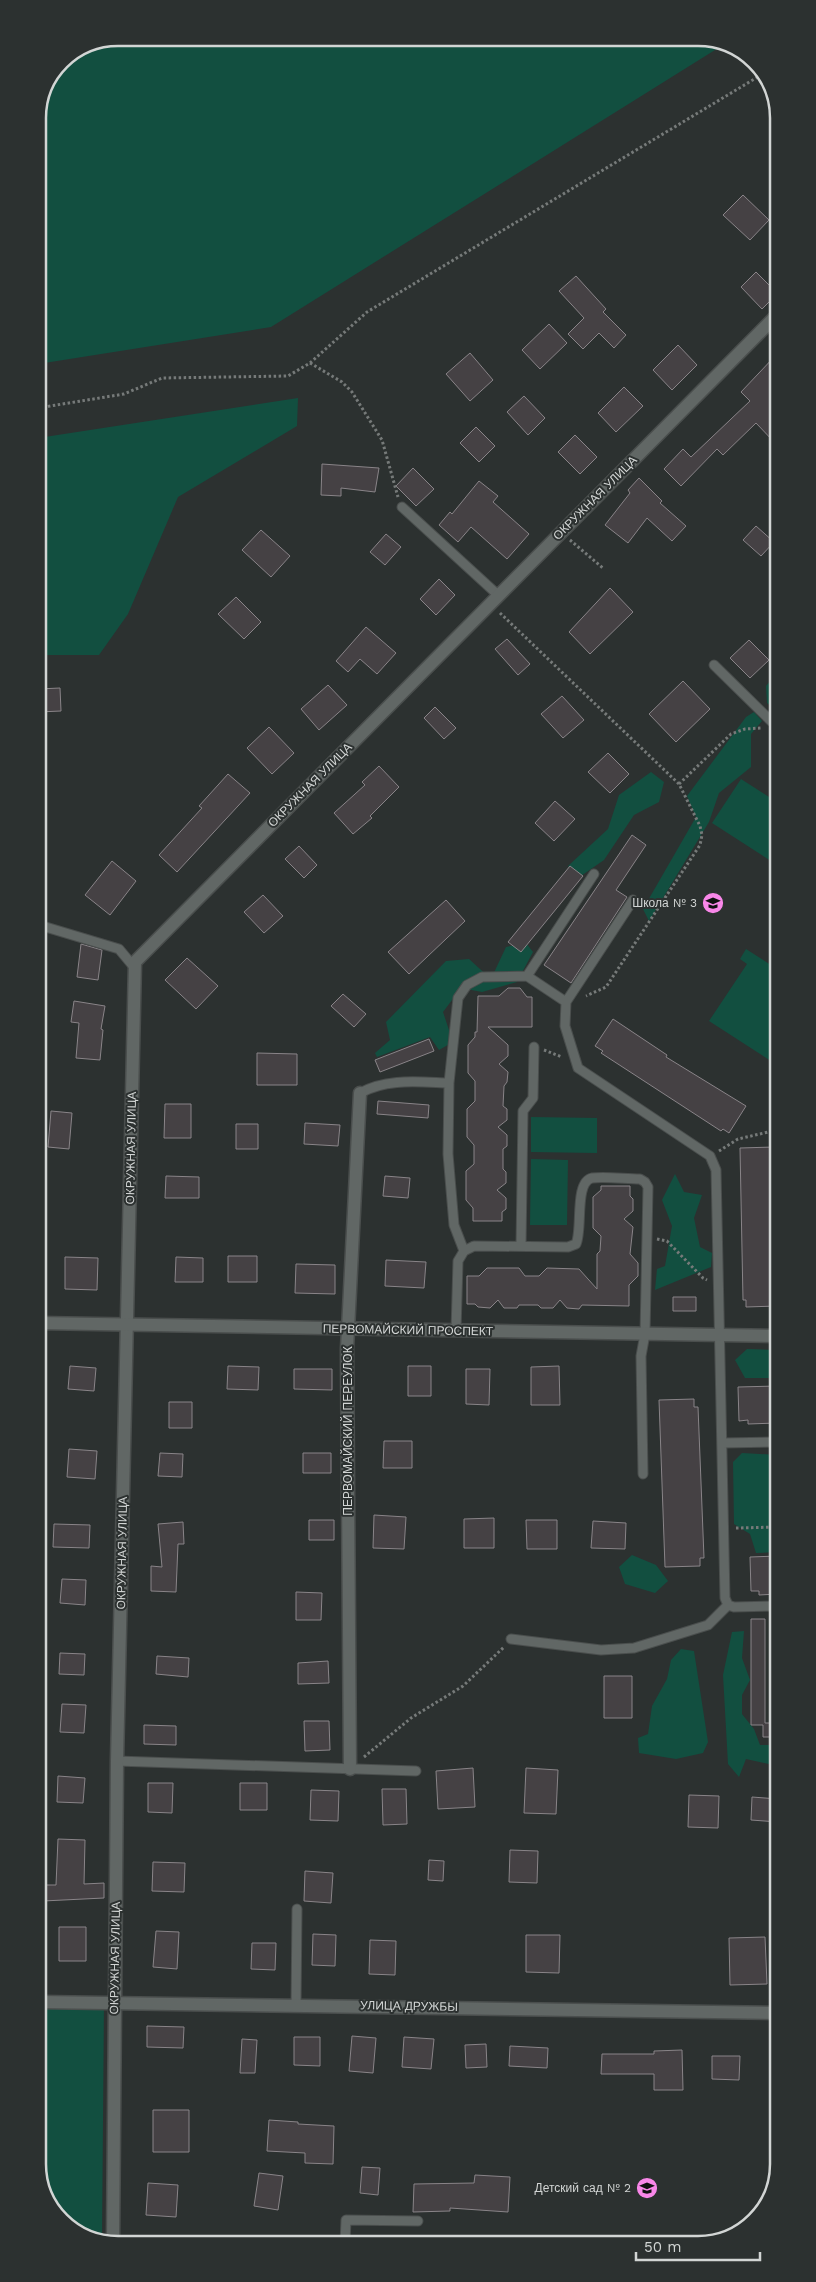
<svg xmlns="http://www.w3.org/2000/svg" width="816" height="2282" viewBox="0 0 816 2282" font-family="'Work Sans',sans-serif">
<rect width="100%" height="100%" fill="#2c3130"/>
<!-- green -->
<path fill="#124f40" d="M119,38H703L723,45L271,327L38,364V114L61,61Z
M298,398L297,426L178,497L128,614L99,655H38V438Z
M776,674L777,712L767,703L766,686Z
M754,712L762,721L751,734V767L719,793L709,822L649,921L643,909L696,817L687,796L746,717Z
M651,772L664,782L659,802L634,815L604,860L578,878L568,866L608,829L619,795Z
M741,779L777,802V865L712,823Z
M526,943L533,952L517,982L482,992L461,988L443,1012L453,1042L439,1050L430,1037L377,1057L375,1053L390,1040L386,1022L446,961L469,959L491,979L506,947Z
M746,949L777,969V1065L709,1021L747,964L740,959Z
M531,1117L597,1118V1153L531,1152Z
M531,1159L568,1160L567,1225H530Z
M675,1174L684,1192L702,1195L694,1218L700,1247L712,1253L711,1267L655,1290L657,1269L665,1266L672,1226L662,1200Z
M747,1349L777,1350V1378H745L735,1360Z
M742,1453L778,1455V1552L756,1553L750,1534L734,1524L733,1462Z
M632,1555L656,1565L668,1581L655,1593L625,1584L619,1567Z
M744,1631L742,1658L750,1680L742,1695V1714L754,1729L760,1745H778V1766L746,1759L739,1777L728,1764L723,1675L732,1632Z
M681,1649L694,1651L708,1742L703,1753L676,1759L639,1753L638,1738L648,1734L652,1706L667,1679L671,1660Z
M40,2001L104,2002L102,2240L65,2225L40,2185Z"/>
<!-- building -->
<path fill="#454144" stroke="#898488" d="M743,195L769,220L750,240L723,215Z
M756,272L776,292V295L762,309L741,287Z
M576,276L606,309L603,312L626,335L614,348L599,333L583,349L568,334L584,318L559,291Z
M549,324L567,343L540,369L522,350Z
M678,345L697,365L672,390L653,370Z
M470,353L493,380L470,401L446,374Z
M776,355V444L756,423L723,455L717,449L681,486L664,469L683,449L691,457L750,401L741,392Z
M624,387L643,406L616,432L598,413Z
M524,396L545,418L528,435L507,412Z
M476,427L495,446L479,462L460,443Z
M575,435L597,457L580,474L558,452Z
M322,464L379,468L375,492L341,488V496L321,495Z
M413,468L434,489L416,506L396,486Z
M639,478L662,501L660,503L686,526L672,541L647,518L628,543L605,525L630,493L628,490Z
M479,481L498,496L493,502L529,534L507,559L471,527L458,542L439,525L450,512L452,514Z
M756,526L774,542L761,556L743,540Z
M261,530L290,556L271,577L242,550Z
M386,534L401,547L385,565L370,552Z
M439,579L455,595L436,615L420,599Z
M610,588L633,612L590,654L569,632Z
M236,597L261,622L244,639L218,614Z
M366,627L396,653L377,674L360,659L348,672L336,661Z
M507,639L530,664L518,675L495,649Z
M749,640L769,660L750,678L730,658Z
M683,681L710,709L676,742L649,714Z
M328,685L347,705L319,730L301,709Z
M60,688L61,711L38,712V689Z
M562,696L584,720L563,738L541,714Z
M435,707L456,728L444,739L424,718Z
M269,727L294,753L272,774L247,748Z
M608,753L629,774L610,793L588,772Z
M379,766L399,787L370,816L372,818L353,834L334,813L365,785L362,782Z
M228,774L250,793L177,872L159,855L202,808L199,806Z
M555,801L575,819L554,841L535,823Z
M632,835L646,845L616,890L627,897L571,983L544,965Z
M299,846L317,865L304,878L285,859Z
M112,861L136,881L110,915L85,895Z
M570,866L583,876L521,952L508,942Z
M263,895L283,916L264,933L244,912Z
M446,900L465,921L409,974L388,952Z
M81,944L102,950L98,980L77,977Z
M187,958L218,986L196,1009L165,980Z
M508,988H520L527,997H532V1027H488L508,1045V1056L499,1064L508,1072L507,1082L504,1086L503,1106L507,1109V1120L498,1127L507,1135V1146L503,1149V1169L506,1172V1183L497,1190L506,1198V1209L502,1212V1221H473V1208L466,1200V1171L474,1164V1145L467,1137V1109L475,1101V1081L468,1073V1045L475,1037V1032H477L478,996H499Z
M343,994L366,1014L354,1027L331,1006Z
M74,1001L105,1006L101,1029L103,1030L100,1060L76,1058L79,1023L71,1022Z
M613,1019L667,1055L666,1057L746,1106L729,1133L723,1129L721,1131L601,1053L603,1051L595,1046Z
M429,1039L434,1051L380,1072L375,1060Z
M257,1053L297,1054V1085H257Z
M378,1101L429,1105L428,1118L377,1114Z
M165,1104H191V1138H164Z
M51,1111L72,1113L69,1149L48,1147Z
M305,1123L340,1125L338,1146L304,1144Z
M236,1124H258V1149H236Z
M774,1147L776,1212H774V1245H777V1306L746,1307V1300H743L740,1148Z
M166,1176L199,1177V1198H165Z
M385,1176L410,1178L408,1198L383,1196Z
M601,1186H630V1196L633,1199V1211L624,1219L633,1227L630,1254L638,1263V1276L629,1285V1306L582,1305L579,1309L567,1308L560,1300L553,1308H541L538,1305H519L517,1308H504L498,1300L490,1308L478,1307L475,1304H467V1276H479L487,1268H519L525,1276H539L547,1268L579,1269L597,1289V1254L600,1251L601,1236L593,1228V1197L601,1190Z
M228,1256H257V1282H228Z
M65,1257L98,1258L97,1290L65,1289Z
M176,1257L203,1258V1282H175Z
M386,1260L426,1262L424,1288L385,1286Z
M296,1264L335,1265V1294L295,1293Z
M673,1297H696V1311H673Z
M70,1366L96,1368L94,1391L68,1389Z
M228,1366L259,1367L258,1390L227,1389Z
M408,1366H431V1396H408Z
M559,1366L560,1405H531V1367Z
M294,1369H332V1390L294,1389Z
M466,1369H490L489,1405L466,1404Z
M777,1386V1423L748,1424V1420L739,1421L738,1387Z
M694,1399V1407H698L704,1558H700V1566L665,1567L659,1400Z
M169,1402H192V1428H169Z
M384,1441H412V1468H383Z
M69,1449L97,1451L95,1479L67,1477Z
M160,1453L183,1454L182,1477L158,1476Z
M303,1453H331V1473H303Z
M374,1515L406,1517L404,1549L373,1548Z
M494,1518V1548H464V1519Z
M309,1520H334V1540H309Z
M526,1520H557V1549H527Z
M593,1521L626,1523L625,1549L591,1548Z
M183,1522L184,1544H178L176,1592L151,1591V1566L162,1567L158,1524Z
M54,1524L90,1525L89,1548L53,1547Z
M778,1556V1594L759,1595V1591H751L750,1557Z
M62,1579L86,1580L85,1605L60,1603Z
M296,1592L322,1593L321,1620H296Z
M751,1619H765V1723H778V1737H763V1725H751Z
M60,1653L85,1654L84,1675L59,1674Z
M157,1656L189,1658L188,1677L156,1674Z
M328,1661L329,1683L298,1684V1663Z
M604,1676H632V1718H604Z
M62,1704L86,1705L84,1733L60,1732Z
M304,1721H329L330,1750L305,1751Z
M144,1725L176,1726V1745L144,1744Z
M473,1768L475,1807L438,1809L436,1771Z
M526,1768L558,1770L556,1814L524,1813Z
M58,1776L85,1778L83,1803L57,1802Z
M148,1783H173L172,1813L148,1812Z
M240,1783H267V1810H240Z
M382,1789H406L407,1824L383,1825Z
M311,1790L339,1791L338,1821L310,1820Z
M689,1795L719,1796L718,1828L688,1827Z
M752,1797L778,1799V1822L751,1820Z
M58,1839L85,1840L84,1884L104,1883V1898L43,1901L42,1885H56Z
M510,1850L538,1851L537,1883L509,1882Z
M429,1860L444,1861L443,1881L428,1880Z
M153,1862L185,1863L184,1892L152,1891Z
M305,1871L333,1873L331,1903L304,1901Z
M59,1927H86V1961H59Z
M156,1931L179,1932L177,1969L153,1967Z
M313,1934L336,1935L335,1966L312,1965Z
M526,1935H560L559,1973L526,1972Z
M765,1937L767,1984L730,1985L729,1938Z
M370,1940L396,1941L395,1975L369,1974Z
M252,1943H276L275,1970L251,1969Z
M147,2026L184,2027L183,2048L147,2047Z
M352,2036L376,2038L373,2073L349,2071Z
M294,2037H320V2066L294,2065Z
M404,2037L434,2039L431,2069L402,2067Z
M242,2039L257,2040L255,2073H240Z
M486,2044L487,2067L466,2068L465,2045Z
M510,2046L548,2048L547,2068L509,2066Z
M682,2050L683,2090H654V2074H601L602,2054H654V2051Z
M712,2056H740L739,2080L712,2079Z
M153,2110H189V2152H153Z
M269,2120L298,2122V2124L334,2126L333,2164L305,2163V2153L267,2151Z
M362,2167L380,2168L378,2195L360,2193Z
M259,2173L283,2176L278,2210L254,2206Z
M475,2175L510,2177L508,2212L450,2208V2211L413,2212L414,2184L474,2183Z
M148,2183L178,2185L176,2217L146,2215Z"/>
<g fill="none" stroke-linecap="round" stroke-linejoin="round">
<!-- service casing -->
<g stroke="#4a4e4d" stroke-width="11">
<path id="service" d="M402,507L498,595
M714,665L771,721L777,722
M633,900L566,1002L565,1026L578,1068L710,1156L716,1170L725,1598L728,1605L734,1607L778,1606
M39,925L119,949L134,967
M527,976L594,874
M360,1093C387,1078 418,1082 449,1083
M521,1246L523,1111L533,1098L534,1047
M464,1251L454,1225L448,1154L449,1083L458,998L467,985L482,977L527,976L566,1002
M456,1331L458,1261L464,1251L474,1246L568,1247L576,1244C583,1229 574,1182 592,1178C604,1176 626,1179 640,1179L645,1182L648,1187L645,1334L641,1356L643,1474
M722,1443L778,1442
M511,1639L601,1650L634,1648L708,1625L728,1605
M778,1656L776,1661L778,1703
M117,1761L416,1771
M296,2005L297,1909
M345,2243L346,2220L418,2221"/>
</g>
<!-- minor casing -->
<g stroke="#4a4e4d" stroke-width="15">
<path id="minor" d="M350,1769L347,1349L360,1093
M40,2002L778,2013
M113,2244L117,1761L135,962L776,316"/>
</g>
<!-- tertiary casing -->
<g stroke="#4a4e4d" stroke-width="15">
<path id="tertiary" d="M39,1323L777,1336"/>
</g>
<!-- path -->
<path stroke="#767a79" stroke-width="3" stroke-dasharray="2.5 2.5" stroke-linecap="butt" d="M310,363L342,382L352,392L382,440L398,497
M38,408L124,394L162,378L288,376L310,363L367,312L761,75
M570,540L604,569
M500,613L679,784L700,826L702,835L700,845L606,987L586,996
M679,784L731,734L745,729L761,728
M544,1050L562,1057
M719,1151L738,1139L777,1130
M657,1239L667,1241L703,1278L707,1280
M736,1528L778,1527
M364,1757L411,1718L463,1686L504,1647"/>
<!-- service -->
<use href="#service" stroke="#616765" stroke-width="9"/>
<!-- minor -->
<use href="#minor" stroke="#616765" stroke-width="12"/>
<!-- tertiary -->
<use href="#tertiary" stroke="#616765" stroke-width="12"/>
</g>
<!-- icons -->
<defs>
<g id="school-disc" transform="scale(1.125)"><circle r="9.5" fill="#f987e9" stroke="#2c3130"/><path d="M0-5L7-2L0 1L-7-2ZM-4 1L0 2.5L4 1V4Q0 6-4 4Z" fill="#111"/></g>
</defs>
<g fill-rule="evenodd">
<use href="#school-disc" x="713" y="903"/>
<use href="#school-disc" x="647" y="2188"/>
</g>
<g text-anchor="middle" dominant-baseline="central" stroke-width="4" stroke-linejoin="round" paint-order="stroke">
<!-- street labels -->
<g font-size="12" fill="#d2d5d4" stroke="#2c3130">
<text transform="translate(595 498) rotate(-45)">ОКРУЖНАЯ УЛИЦА</text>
<text transform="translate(310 785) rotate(-45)">ОКРУЖНАЯ УЛИЦА</text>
<text transform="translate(131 1148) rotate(-89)">ОКРУЖНАЯ УЛИЦА</text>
<text transform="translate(408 1330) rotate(1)">ПЕРВОМАЙСКИЙ ПРОСПЕКТ</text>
<text transform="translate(348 1431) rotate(-90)">ПЕРВОМАЙСКИЙ ПЕРЕУЛОК</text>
<text transform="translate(122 1553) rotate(-89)">ОКРУЖНАЯ УЛИЦА</text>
<text transform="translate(115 1958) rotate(-89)">ОКРУЖНАЯ УЛИЦА</text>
<text transform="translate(409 2006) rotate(1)">УЛИЦА ДРУЖБЫ</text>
</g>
<!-- poi labels -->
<g font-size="12" fill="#d2d5d4" stroke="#2c3130" text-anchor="end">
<text x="697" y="903">Школа № 3</text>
<text x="631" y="2188">Детский сад № 2</text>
</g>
</g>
<!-- crop -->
<path d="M0 0H816V2282H0ZM118 46H698A72 72 0 0 1 770 118V2164A72 72 0 0 1 698 2236H118A72 72 0 0 1 46 2164V118A72 72 0 0 1 118 46Z" fill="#2c3130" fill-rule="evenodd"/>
<path fill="none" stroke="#d2d5d4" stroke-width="2.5" d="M118 46H698A72 72 0 0 1 770 118V2164A72 72 0 0 1 698 2236H118A72 72 0 0 1 46 2164V118A72 72 0 0 1 118 46Z"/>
<!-- scale -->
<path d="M636 2252v8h124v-8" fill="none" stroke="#d2d5d4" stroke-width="2.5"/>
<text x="644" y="2252" font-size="15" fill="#d2d5d4" stroke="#2c3130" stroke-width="4" paint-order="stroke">50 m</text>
</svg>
